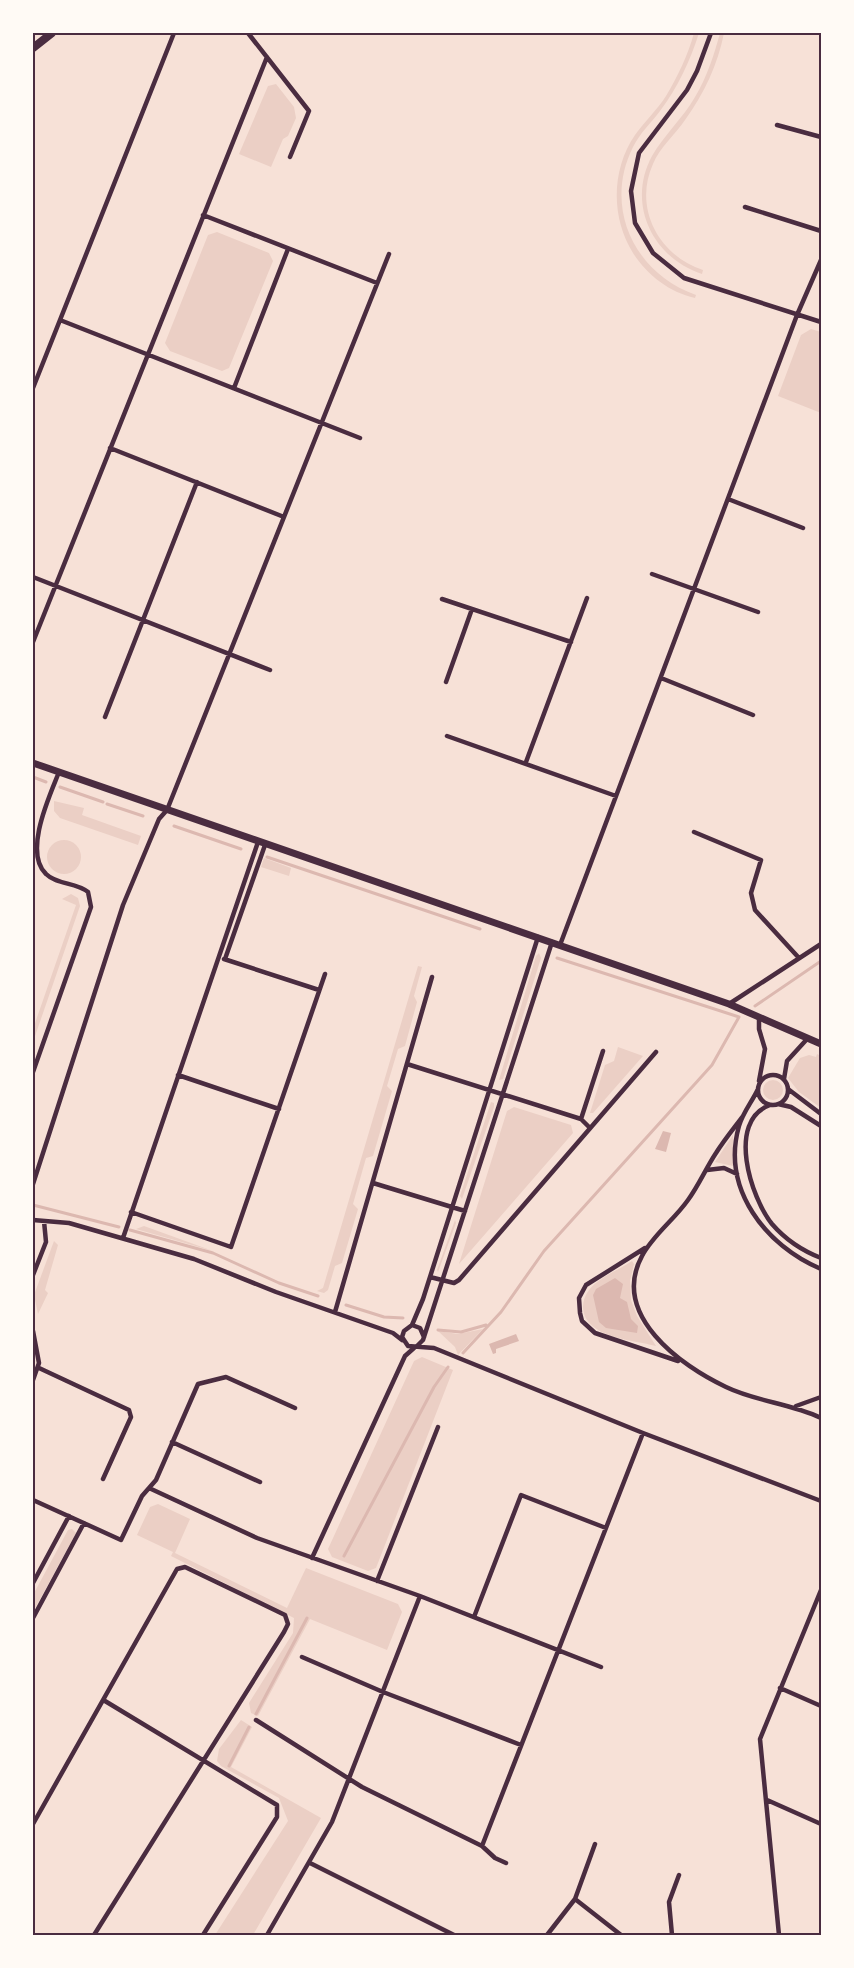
<svg xmlns="http://www.w3.org/2000/svg" width="854" height="1968" viewBox="0 0 854 1968" font-family="Arial,sans-serif">
<rect width="100%" height="100%" fill="#f7e1d7"/>
<!-- green -->
<path fill="#ebcfc5" d="M694,33H699C690,61 678,87 660,111C651,123 640,133 633,147C603,207 634,273 696,295L695,298C669,292 647,275 633,253C611,218 611,170 635,135C644,122 657,110 666,96C678,76 688,55 694,33Z
M720,33H724C718,64 704,94 685,120C675,135 660,147 653,164C633,208 659,256 703,270L702,274C653,258 626,204 652,156C664,135 683,118 695,97C707,77 714,55 720,33Z
M276,84L294,107L296,118L288,136L283,139L271,167L239,154L268,86Z
M217,232L269,253L273,261L229,368L222,371L170,351L165,343L208,235Z
M811,329L821,332V413L778,396L801,335Z
M54,801L84,808L82,815L141,836L138,845L60,818L54,811Z
M47 857a17 17 0 1 1 34 0a17 17 0 1 1-34 0Z
M264,858L291,868L289,876L261,867Z
M71,894L78,898L80,906L33,1042V1029L76,905L62,899Z
M539,953L541,958L503,1079L499,1080L536,956Z
M418,966L422,967L414,996L417,1002L405,1046L398,1049L387,1086L392,1091L373,1156L366,1158L353,1204L358,1209L342,1263L335,1266L328,1290L324,1293L317,1291L323,1288Z
M618,1047L643,1056L593,1113H590L605,1065L614,1061Z
M817,1054L821,1056V1108L799,1092L788,1078L800,1058L809,1055L816,1057Z
M763 1090a10 10 0 1 1 20 0a10 10 0 1 1-20 0Z
M491,1102L494,1103V1107L462,1199L460,1196Z
M514,1107L571,1125L573,1133L459,1264L507,1111Z
M733,1135V1166L715,1162Z
M455,1220L456,1223L438,1272L437,1270Z
M144,1226L213,1251L136,1229Z
M54,1241L58,1245L45,1290L48,1293L38,1314L34,1295Z
M632,1261L634,1264L630,1281L631,1300L637,1316L656,1346C634,1340 584,1338 583,1307C583,1301 585,1295 589,1290C599,1277 619,1270 632,1261Z
M483,1329L458,1355L455,1347L438,1331L458,1334Z
M422,1357L453,1370L376,1568L368,1571L332,1557L328,1549L414,1361Z
M158,1504L190,1519L175,1553L287,1608L306,1568L398,1604L402,1612L387,1650L310,1619L258,1716L251,1713L249,1703L293,1633L294,1618L171,1556L173,1552L137,1535L150,1507Z
M72,1529L76,1533L33,1612V1595L68,1530Z
M241,1720L252,1727L231,1767L321,1818L253,1935H215L288,1821L279,1798L221,1766L217,1761L219,1749Z"/>
<!-- water -->
<path fill="#dcb8b0" d="M663,1131L671,1133L666,1152L655,1149Z
M615,1278L623,1284L620,1298L627,1302L631,1319L638,1326L637,1333L606,1328L599,1322L593,1295L596,1289Z
M516,1334L519,1341L496,1349V1353L493,1354L489,1344Z"/>
<g fill="none" stroke-linecap="round" stroke-linejoin="round">
<!-- stream -->
<path stroke="#dcb8b0" stroke-width="3" d="M33,777L46,782
M60,787L103,802
M107,804L143,816
M174,826L241,849
M267,857L480,929
M755,1006L821,961
M33,1205L119,1227
M130,1230L213,1253L279,1283L318,1296
M346,1305L384,1317L403,1318
M438,1330L461,1332L486,1325
M463,1353L501,1312L544,1251L712,1065L739,1017L557,958
M344,1556L434,1387L448,1367
M256,1714L307,1618
M229,1766L249,1727"/>
<!-- minor -->
<path stroke="#4a2c40" stroke-width="4.5" d="M248,33L309,111L290,157
M711,33L697,71L687,90L639,153L631,191L635,223L653,253L684,278L821,322
M777,125L821,137
M745,207L821,231
M203,215L377,283
M60,320L360,438
M33,388L174,33
M234,388L288,249
M110,448L284,517
M728,499L803,528
M652,574L758,612
M33,577L270,670
M442,599L571,642
M33,642L267,57
M661,678L753,715
M446,682L472,609
M105,717L197,482
M447,736L616,796
M526,762L587,598
M694,832L761,860L751,893L755,910L799,958
M560,945L797,315L821,260
M224,959L319,990
M225,959L265,845
M729,1004L821,944
M759,1017V1029L765,1049L759,1081
M407,1064L581,1119L590,1128
M33,1072L91,907L88,892C76,882 57,885 46,874C23,852 50,795 59,772
M758 1090a15 15 0 1 1 30 0a15 15 0 1 1-30 0Z
M178,1075L279,1109
M784,1079L787,1061L808,1038
M758,1089C752,1102 743,1112 739,1126C721,1189 766,1246 821,1269
M788,1089L821,1114
M778,1104L791,1107L821,1126
M770,1105C726,1121 751,1198 772,1224C785,1239 803,1251 821,1258
M743,1116C734,1128 724,1140 716,1153C706,1168 699,1185 688,1200C674,1220 653,1235 642,1256C610,1315 681,1366 726,1387C757,1402 790,1403 821,1418
M581,1119L603,1051
M707,1170L724,1168L737,1174
M373,1183L465,1211
M33,1184L123,905L159,819L167,810L389,254
M131,1212L231,1247L325,974
M33,1220L69,1223L194,1259L276,1292L393,1333L402,1340
M123,1238L258,842
M645,1248L586,1285L579,1298L580,1313L582,1321L595,1333L678,1361
M33,1275L46,1242L44,1221
M430,1277L454,1283L459,1280L656,1052
M335,1312L432,977
M412,1325L423,1299L538,937
M33,1331L39,1363L33,1380
M424,1337L420,1328L412,1325L404,1331L402,1337L408,1346L434,1348L643,1433L821,1501
M417,1346L423,1340L552,942
M39,1368L129,1410L131,1417L103,1479
M796,1406L821,1397
M172,1442L260,1482
M149,1488L257,1538L420,1596L601,1667
M33,1500L121,1540L142,1496L156,1480L198,1384L226,1377L295,1408
M312,1558L405,1356L414,1348
M377,1581L438,1427
M33,1583L69,1516
M474,1617L521,1495L606,1528
M33,1618L84,1523
M302,1657L383,1692L521,1745
M780,1688L821,1706
M105,1701L277,1805V1817L203,1935
M256,1720L362,1787L482,1846L495,1858L506,1863
M767,1800L821,1824
M33,1824L177,1569L185,1567L285,1615L288,1624L284,1632L94,1935
M482,1846L643,1433
M310,1863L454,1935
M575,1899L621,1935
M267,1935L332,1822L420,1596
M547,1935L575,1899L595,1844
M672,1935L669,1902L679,1875
M779,1935L760,1739L821,1590"/>
<!-- secondary -->
<path stroke="#4a2c40" stroke-width="7" d="M33,763L729,1004L821,1044"/>
<!-- primary -->
<path stroke="#4a2c40" stroke-width="8" d="M33,48L52,33"/>
</g>
<!-- border -->
<rect width="854" height="1968" fill="none" stroke="#fffaf5" stroke-width="69"/>
<rect x="34" y="34" width="786" height="1900" fill="none" stroke="#4a2c40" stroke-width="2"/>
</svg>
